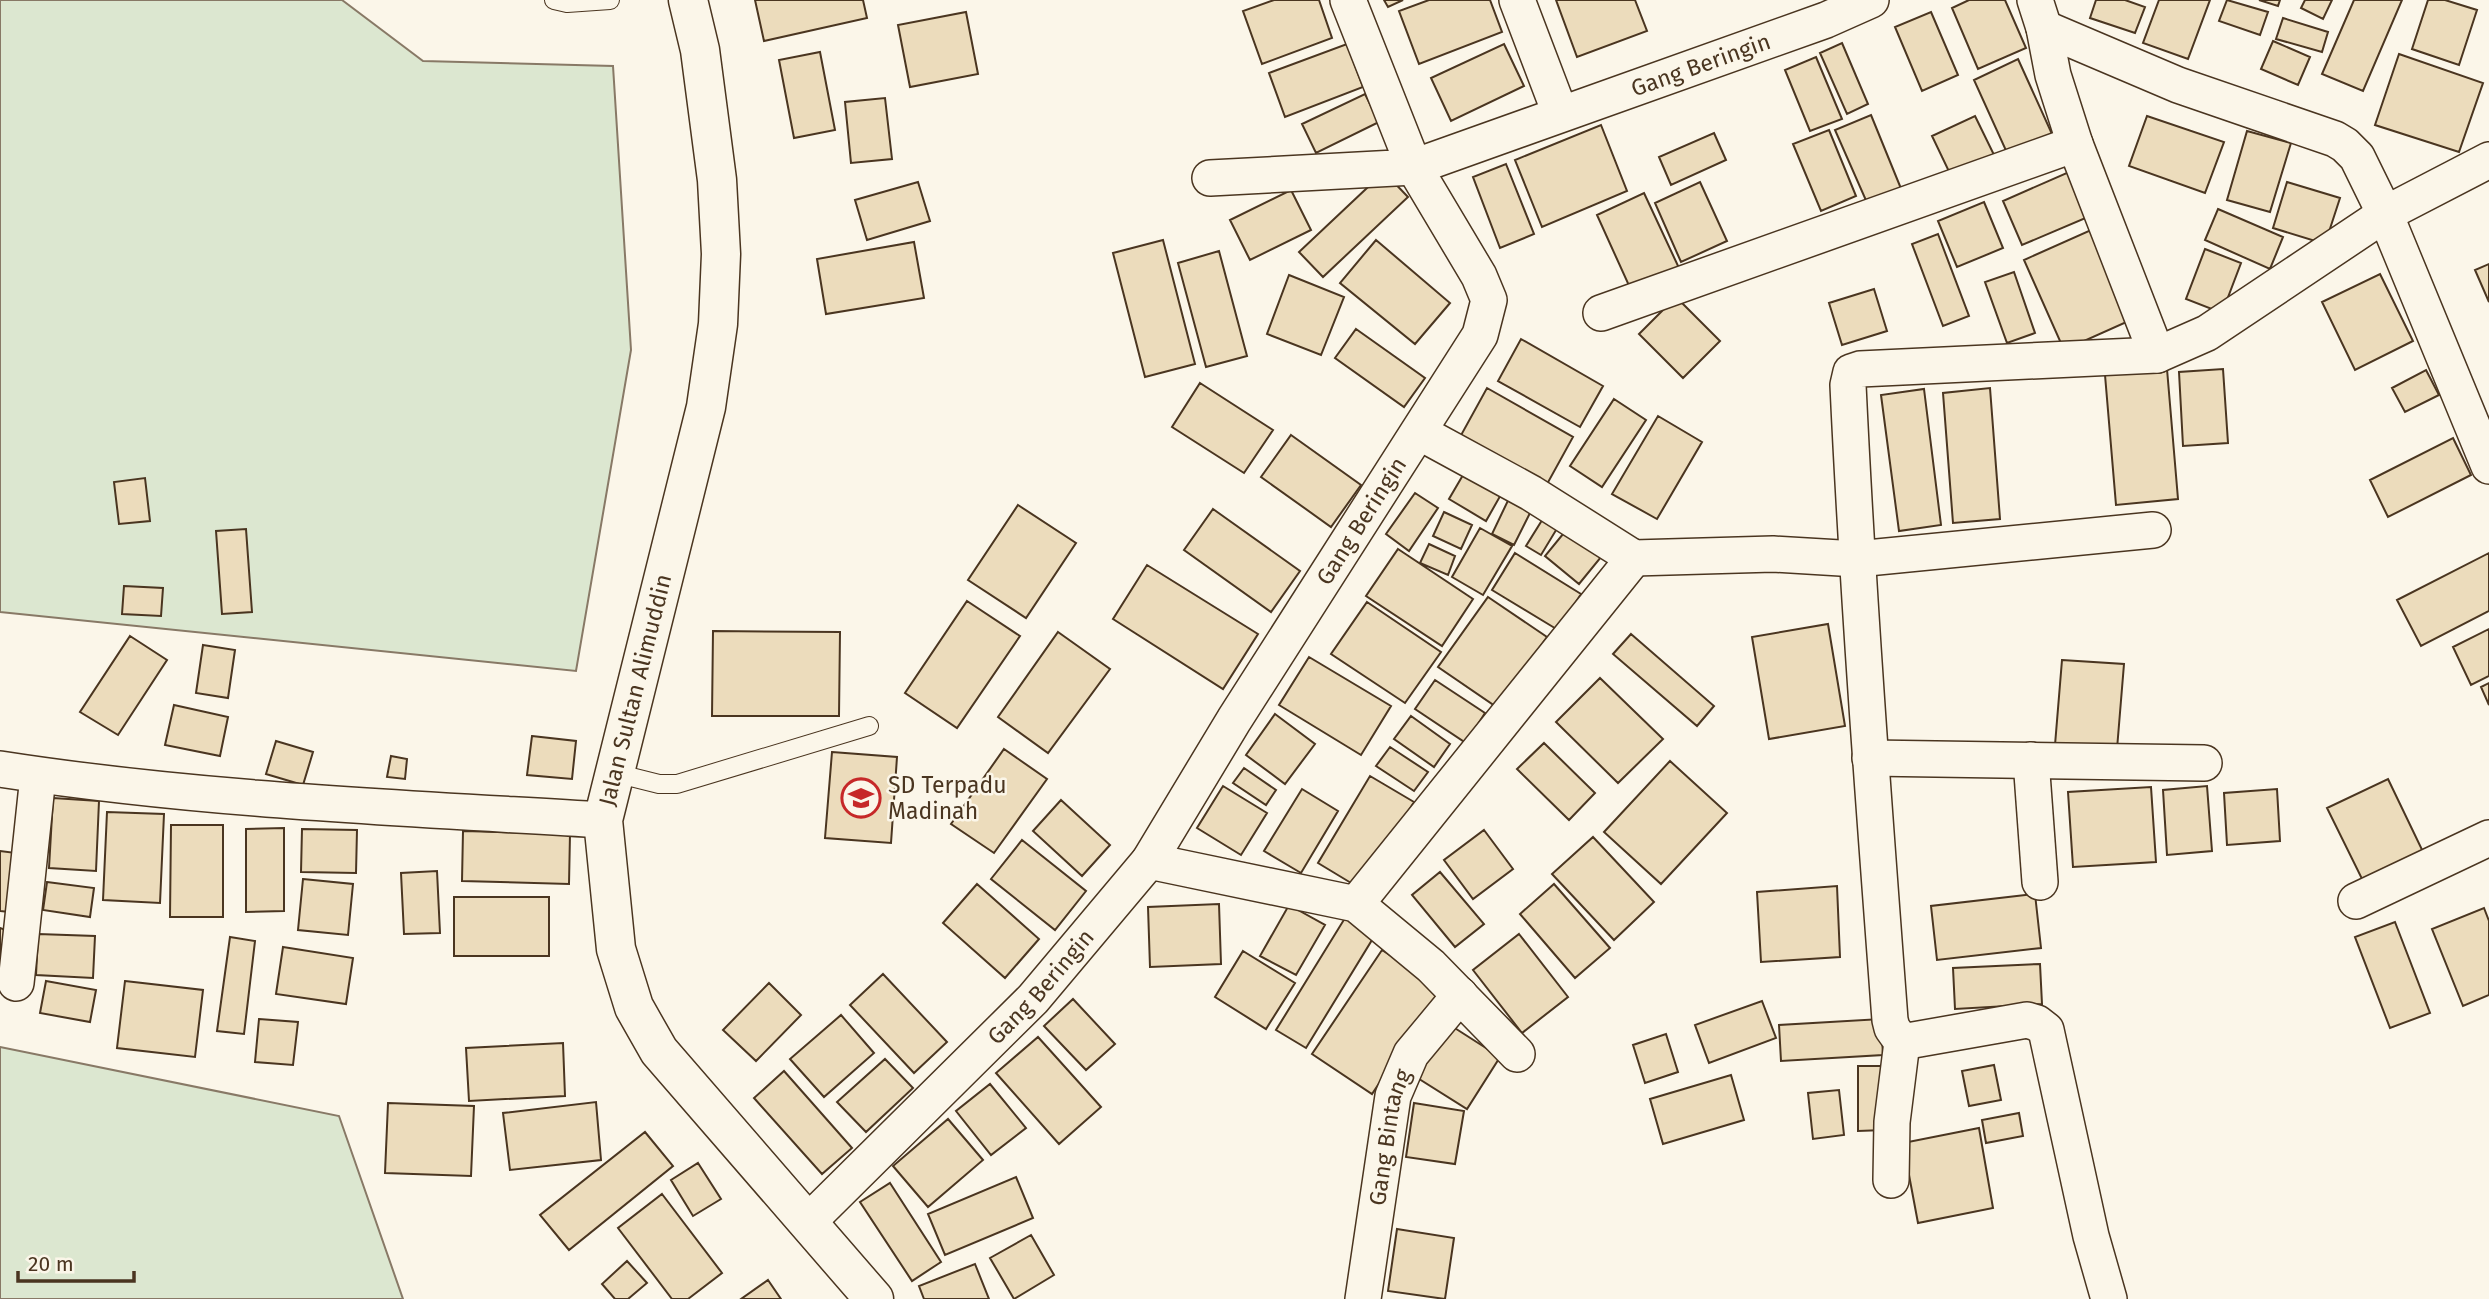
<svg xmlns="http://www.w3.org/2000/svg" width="2489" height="1299" viewBox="0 0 2489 1299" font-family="'Fira Sans',sans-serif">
<rect width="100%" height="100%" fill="#fbf6e9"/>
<!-- green -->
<path fill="#dce7d0" stroke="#887966" stroke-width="2" d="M0,0H342L423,61L613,66L631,350L576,671L0,612Z
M0,1047L339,1116L403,1299H0Z"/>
<!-- building -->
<path fill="#ecdcbc" stroke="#4a3520" stroke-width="2" d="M755,0H863L867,18L764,41Z
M1274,0H1319L1332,38L1262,64L1243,11Z
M1384,0H1403L1388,7Z
M1429,0H1490L1502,32L1419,64L1399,11Z
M1556,0H1635L1647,31L1577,57Z
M1969,0H2005L2026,48L1978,69L1952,8Z
M2096,0H2125L2145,7L2135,33L2090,18Z
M2159,0H2210L2188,59L2143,43Z
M2227,0L2268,12L2260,35L2219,21Z
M2259,0H2280L2278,6Z
M2305,0H2332L2323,19L2301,8Z
M2354,0H2402L2363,91L2322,74Z
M2428,0H2445L2477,10L2459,65L2412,49Z
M966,12L978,74L910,87L898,25Z
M1931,12L1958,75L1922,91L1895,27Z
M2283,18L2328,32L2322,52L2276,39Z
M2273,41L2310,57L2298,85L2261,69Z
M1842,43L1868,104L1847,114L1820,53Z
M1347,44L1363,87L1285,117L1269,73Z
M1504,44L1524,86L1451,121L1431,78Z
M820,52L835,130L794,138L779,60Z
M2399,54L2483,83L2459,152L2375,125Z
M1816,57L1842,119L1810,131L1785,70Z
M2018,59L2052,134L2008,155L1974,80Z
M1365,94L1379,122L1316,153L1302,124Z
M885,98L892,159L851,163L845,102Z
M1871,115L1902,191L1868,205L1835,130Z
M1975,116L1997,161L1954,182L1932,136Z
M2147,116L2224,142L2205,193L2129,166Z
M1601,125L1627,191L1542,227L1515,160Z
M1829,130L1856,196L1821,211L1793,144Z
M2247,131L2291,143L2270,212L2227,200Z
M1714,133L1726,160L1671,185L1659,157Z
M1506,164L1534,234L1500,248L1473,177Z
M1384,172L1408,197L1323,277L1299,252Z
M2069,172L2088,217L2022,245L2003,201Z
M918,182L930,221L867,240L855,200Z
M1700,182L1727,241L1681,262L1655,203Z
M2287,182L2340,198L2325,244L2273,228Z
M1291,190L1311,230L1250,260L1230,220Z
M1644,193L1679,268L1631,290L1597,215Z
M1984,202L2003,248L1957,267L1938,221Z
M2218,209L2283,237L2270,269L2205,240Z
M2091,230L2131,320L2064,350L2024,260Z
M1938,234L1969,316L1943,326L1912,244Z
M1163,240L1195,364L1145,377L1113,253Z
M1376,240L1450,303L1415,344L1340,283Z
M914,242L924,298L826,314L817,259Z
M2205,249L2241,263L2222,313L2186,299Z
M1219,251L1247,356L1206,367L1178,263Z
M2489,264V302L2475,270Z
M2014,272L2035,333L2007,343L1985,282Z
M2380,274L2413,341L2355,370L2322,302Z
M1289,275L1344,297L1321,355L1267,334Z
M1874,289L1887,331L1842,345L1829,303Z
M1676,297L1720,341L1683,378L1639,334Z
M1356,329L1425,378L1404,407L1335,358Z
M1521,339L1603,386L1580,427L1498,381Z
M2167,369L2178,499L2116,505L2105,375Z
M2223,369L2228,443L2183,446L2179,372Z
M2426,370L2439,395L2405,412L2392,388Z
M1200,383L1273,430L1244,473L1172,427Z
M1487,388L1573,437L1546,486L1460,437Z
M1990,388L2000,519L1953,523L1943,393Z
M1924,389L1941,525L1899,531L1881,395Z
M1614,399L1646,420L1602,487L1570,466Z
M1658,416L1702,442L1657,519L1612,494Z
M1291,435L1361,485L1331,527L1261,477Z
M2453,438L2471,475L2388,517L2370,480Z
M1470,463L1507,484L1486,521L1449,499Z
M145,478L150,521L119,524L114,482Z
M1514,488L1537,499L1514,545L1492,534Z
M1415,493L1438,508L1409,551L1386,534Z
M1018,505L1076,543L1026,618L968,580Z
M1213,509L1300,571L1271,612L1184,550Z
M1549,509L1564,517L1541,555L1526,546Z
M1444,512L1472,525L1461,549L1433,536Z
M1572,523L1606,551L1579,584L1545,556Z
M1480,528L1512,546L1483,595L1452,577Z
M246,529L252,612L222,614L216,531Z
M1429,544L1455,556L1448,575L1420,563Z
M1398,549L1473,599L1442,646L1366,596Z
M1515,553L1581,594L1558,630L1492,590Z
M2489,553V611L2421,646L2397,600Z
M1147,565L1258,634L1223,689L1113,619Z
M124,586L163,588L161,616L122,614Z
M1488,597L1547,637L1498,708L1438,667Z
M967,601L1020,636L957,728L905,693Z
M1367,602L1441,652L1405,703L1331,654Z
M1828,624L1845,726L1769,739L1752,637Z
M2489,629V676L2471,685L2453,647Z
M713,631L840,632L839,716H712Z
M1058,632L1110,669L1048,753L998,717Z
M1631,634L1714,706L1697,726L1613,654Z
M130,636L167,660L118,735L80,712Z
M203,645L235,650L228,698L196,693Z
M1309,657L1391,706L1361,755L1279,705Z
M2062,660L2124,664L2117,749L2055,745Z
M1600,678L1663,739L1618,783L1556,722Z
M1435,680L1485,713L1466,743L1415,709Z
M2489,683V705L2481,687Z
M174,705L228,717L220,756L165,745Z
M1275,714L1315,744L1285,784L1246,755Z
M1411,716L1450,744L1434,767L1394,739Z
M532,736L576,741L572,779L527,775Z
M276,741L313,752L303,785L266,774Z
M1544,743L1595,793L1569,820L1517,769Z
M1390,747L1428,772L1414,791L1376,766Z
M1004,749L1047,779L994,853L951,824Z
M832,752L897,757L891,843L825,838Z
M391,756L407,759L405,779L387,777Z
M1670,761L1727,813L1661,884L1604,832Z
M1244,768L1276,790L1266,805L1233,783Z
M1370,776L1414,802L1361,889L1318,863Z
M2388,779L2426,858L2366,887L2327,808Z
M1223,786L1267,813L1241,855L1197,828Z
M2207,786L2212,851L2167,855L2163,790Z
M2151,787L2156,862L2073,867L2068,792Z
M1302,789L1338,811L1301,873L1264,851Z
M2277,789L2280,841L2227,845L2224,793Z
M53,798L99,801L96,871L49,868Z
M1061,800L1110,845L1082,876L1033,831Z
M107,812L164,814L160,903L103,900Z
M171,825H223V917H170Z
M284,828V911L246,912V829Z
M302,829L357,830L356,873L301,872Z
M1484,830L1513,869L1473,899L1444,860Z
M463,831L570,834L569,884L462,881Z
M1593,837L1654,902L1614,940L1552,874Z
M1022,840L1086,891L1055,930L991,879Z
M0,851L16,853L9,912L0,911Z
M437,871L440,933L404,934L401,873Z
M1440,872L1484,924L1455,947L1412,895Z
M303,879L353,884L348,935L298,930Z
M47,882L94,888L90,917L43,910Z
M977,884L1039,939L1005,978L943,923Z
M1554,884L1610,948L1575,978L1520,914Z
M1837,886L1840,957L1761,962L1757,892Z
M2035,894L2041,948L1937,960L1931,906Z
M454,897H549V956H454Z
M1219,904L1221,964L1150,967L1148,907Z
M1289,905L1325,925L1296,975L1260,956Z
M2484,908L2489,921V995L2463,1006L2432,929Z
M1345,918L1375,935L1306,1048L1276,1030Z
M2395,922L2430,1013L2390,1028L2355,937Z
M0,928L18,935L0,979Z
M38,934L95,936L93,978L36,975Z
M1519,934L1568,997L1522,1033L1473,970Z
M230,937L255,941L244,1034L217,1031Z
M283,947L353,958L346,1004L276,994Z
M1382,950L1442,989L1372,1094L1312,1054Z
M1243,951L1295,983L1266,1029L1215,997Z
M2040,964L2042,1004L1955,1009L1953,968Z
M883,974L947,1042L914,1073L850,1005Z
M46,981L96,990L90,1022L40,1013Z
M125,981L203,990L195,1057L117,1048Z
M769,983L801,1015L756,1061L723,1030Z
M1073,999L1115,1044L1086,1070L1044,1026Z
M1762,1001L1776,1038L1709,1063L1695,1025Z
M841,1015L874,1053L824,1097L790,1059Z
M259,1019L298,1022L293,1065L255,1062Z
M1881,1019L1883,1055L1781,1061L1779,1025Z
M1450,1025L1500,1057L1467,1109L1416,1077Z
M1666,1034L1678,1072L1645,1083L1633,1045Z
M1038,1037L1101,1107L1059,1144L996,1073Z
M563,1043L565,1096L469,1101L466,1048Z
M885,1059L913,1088L866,1132L837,1102Z
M1994,1065L2001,1100L1969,1106L1962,1071Z
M1858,1066H1883L1884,1130L1858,1131Z
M784,1071L852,1148L822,1174L754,1098Z
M1731,1075L1744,1120L1663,1144L1650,1099Z
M990,1084L1026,1128L991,1155L956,1111Z
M1839,1090L1844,1135L1813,1139L1808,1093Z
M596,1102L601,1160L510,1170L503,1113Z
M388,1103L474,1106L471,1176L385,1173Z
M1414,1103L1464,1111L1455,1164L1406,1157Z
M2019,1113L2023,1136L1986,1143L1982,1120Z
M948,1119L983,1160L928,1207L893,1166Z
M1979,1128L1993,1208L1918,1223L1903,1143Z
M645,1132L673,1166L569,1250L540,1215Z
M698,1163L721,1199L693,1216L671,1180Z
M1016,1177L1033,1218L945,1255L928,1214Z
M890,1183L941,1262L912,1281L860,1202Z
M662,1194L722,1273L688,1299H672L618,1228Z
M1397,1229L1454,1238L1445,1299L1388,1291Z
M1031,1235L1054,1275L1014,1299L990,1258Z
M627,1261L647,1283L628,1299H615L602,1284Z
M975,1264L989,1299H924L919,1286Z
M768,1280L781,1299H741Z"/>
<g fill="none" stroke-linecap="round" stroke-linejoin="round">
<!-- service casing -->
<g stroke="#4a3520" stroke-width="20">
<path id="service" d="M554,0L567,3L610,0
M615,773L659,784H677L869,726"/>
</g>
<!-- minor casing -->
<g stroke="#4a3520" stroke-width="38">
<g id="minor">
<path d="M1517,0L1560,113"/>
<path d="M2035,0L2044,28L2053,75L2075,144L2157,355"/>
<path d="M2044,28L2178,85L2335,139L2345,145L2357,157L2385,214L2489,466"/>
<path d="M1210,178L1414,167L1348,0"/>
<path d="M1601,313L2075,144"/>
<path d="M1419,432L1531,493L1634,558L1773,554L1857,559L2153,530"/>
<path d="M1870,758L2204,763"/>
<path d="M2031,760L2040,882"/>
<path d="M0,769C200,800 402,808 603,820"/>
<path d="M1149,861L1356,904L1431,966L1517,1054"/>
<path d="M2356,901L2489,838"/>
<path d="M1356,904L1634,558"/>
<path d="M16,983L38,776"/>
<path d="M1902,1042L2027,1020L2037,1023L2046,1030L2091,1236L2109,1299"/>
<path d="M1891,1180L1892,1122L1902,1042L1892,1028L1890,1020C1874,808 1858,597 1848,385L1851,372L1860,369L2157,355L2207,333L2385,214L2489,160"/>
<path id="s1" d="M808,1222L1033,999L1149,861L1234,720L1480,335L1489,300L1479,276L1414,167L1826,20L1871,0"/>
<path id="s2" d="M1363,1299L1393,1096L1411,1054L1460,995"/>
</g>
</g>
<!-- secondary casing -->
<g stroke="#4a3520" stroke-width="41">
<path id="secondary" d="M688,0L700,50L717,180L721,254L718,324L706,407L603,820L616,949L634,1007L659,1051L874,1299"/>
</g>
<!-- service -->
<use href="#service" stroke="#fbf6e9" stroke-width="18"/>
<!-- minor -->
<use href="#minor" stroke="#fbf6e9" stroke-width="35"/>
<!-- secondary -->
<use href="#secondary" stroke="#fbf6e9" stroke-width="38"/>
</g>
<!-- icons -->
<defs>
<g id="school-ring" transform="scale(2.0125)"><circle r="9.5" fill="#fbf6e9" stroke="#c62828" stroke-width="1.5"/><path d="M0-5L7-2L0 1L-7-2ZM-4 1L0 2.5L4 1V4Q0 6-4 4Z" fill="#c62828"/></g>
</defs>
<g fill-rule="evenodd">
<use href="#school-ring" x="861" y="798"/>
</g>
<g text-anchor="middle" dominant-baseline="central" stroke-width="5" stroke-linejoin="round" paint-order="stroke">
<!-- street labels -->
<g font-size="23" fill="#4a3520" stroke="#fbf6e9">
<text stroke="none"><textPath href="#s1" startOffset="1612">Gang Beringin</textPath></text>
<text stroke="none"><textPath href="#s1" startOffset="898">Gang Beringin</textPath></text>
<text transform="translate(635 690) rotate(-76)">Jalan Sultan Alimuddin</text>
<text stroke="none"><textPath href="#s1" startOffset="331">Gang Beringin</textPath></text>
<text stroke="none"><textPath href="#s2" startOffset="164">Gang Bintang</textPath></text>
</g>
<!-- poi labels -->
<g font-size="23" fill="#4a3520" stroke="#fbf6e9" text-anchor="start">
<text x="888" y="785">SD Terpadu<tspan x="888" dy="26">Madinah</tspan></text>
</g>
</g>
<!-- scale -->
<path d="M18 1271v10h116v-10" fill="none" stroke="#4a3520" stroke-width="3.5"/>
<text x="28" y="1271" font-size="21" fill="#4a3520" stroke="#fbf6e9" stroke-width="5" paint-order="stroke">20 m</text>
</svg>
